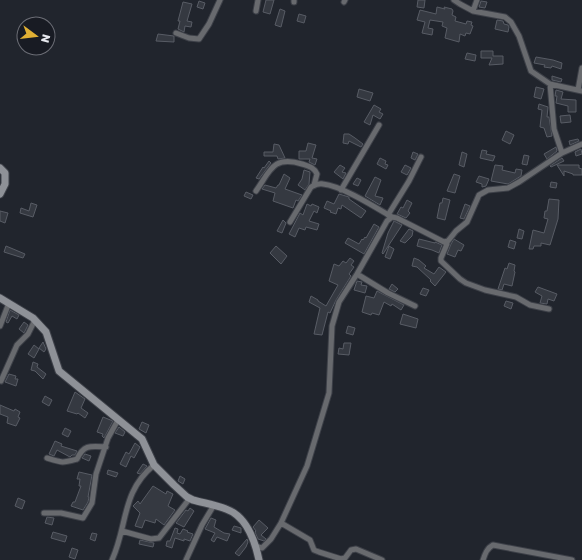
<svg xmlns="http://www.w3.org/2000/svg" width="582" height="560" viewBox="0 0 582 560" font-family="'Golos Text',sans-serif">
<rect width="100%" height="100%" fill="#21252d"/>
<!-- building -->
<path fill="#353941" stroke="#585c65" d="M266,0H274L270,14L263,12Z
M418,0H425L424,8L417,7Z
M199,1L205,3L203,9L197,7Z
M481,1L487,2L485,8L479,7Z
M183,2L192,4L187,21L192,22L191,27L185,26L184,32L178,29L180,21H178Z
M437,7L445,9L444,7L452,9L453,11L452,15L456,17L455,21L466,24L467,21L472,22L471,25L473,26L470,34L466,33L465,36L460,34L459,42L445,38L447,28L442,26L443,22L430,20L428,28L433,29L432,35L422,33L425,22L417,20L420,10L436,14Z
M280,9L285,11L281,27L275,25Z
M299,14L306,16L304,23L297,21Z
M497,20L503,21L504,24L508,25L509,27L508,32L495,29Z
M158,34L174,36V42L156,41Z
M481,51H493V56H503V64L489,65L492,58H481Z
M467,53L476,55L475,61L465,59Z
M536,57L553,60L562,63L561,69L552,66L551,68L544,67L545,65L534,63Z
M552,76L562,79L561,82L552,80Z
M536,87L544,89L541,99L534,97Z
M359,89L373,93L370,101L357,97Z
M556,90L563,92L561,99L576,100V112H568V106L556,103L557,96H555Z
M539,104L548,107L547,117H549L552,136L547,137L544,128L540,127L542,110L538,109Z
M374,105L381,109L379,112L383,114L380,119L373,115L370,125L364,122Z
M570,115L571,122L561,123L560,116Z
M506,131L514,135L510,144L502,140Z
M344,134H349L355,138L363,144L361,147L349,141L348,144L343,143Z
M578,139L579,141L570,145L569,141Z
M308,143L316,145L312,158L317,159L315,165L309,162L310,159H299V151H306Z
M274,144L279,145L285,158L278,159L277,156H264V152H273Z
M556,147L557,151L547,159L544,154Z
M581,149L582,154L576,156L575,152Z
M482,150L487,151L486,154L495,156L493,161L480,158Z
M413,152L418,154L415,160L411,158Z
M462,152L467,154L464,167L459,165Z
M524,155L529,156L527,165L522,164Z
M380,158L386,161L385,164L388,165L386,169L377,164Z
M562,158L564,161L551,167L550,166Z
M269,161L271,163L259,179L256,178L263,167L264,168Z
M340,165L345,168L342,172L346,173L343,179L334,172Z
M405,165L411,168L407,175L401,172Z
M495,165L503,166L502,170L515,173L516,169L522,170L521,176L508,184L491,181Z
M557,165H579V168L582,169V175H573V174L564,171V176Z
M304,170L310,172L309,184L305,190L298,185L302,179Z
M284,174L290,178L285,189L302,195L298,201L296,200L293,208L273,201L275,193L262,189L265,185L276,188L278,185H279Z
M454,174L460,176L455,193L447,191Z
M479,176L489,179L486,186L482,187V184L476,182Z
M375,177L381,180L375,196L383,198L380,205L365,196Z
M357,178L361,180L358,186L353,184Z
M551,182L557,183L556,188L550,187Z
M246,192L253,195L251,199L244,196Z
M339,194L349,197V199L366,211L361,218L342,205L341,209L338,208L336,214L330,212L331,211L324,208L327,201L334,204Z
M443,198L450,200L445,220L437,218L440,203H442Z
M549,199L559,200L558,219L550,245L541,243V246H534L533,249H529L533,230L544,233L548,219L544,218L545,211H547Z
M407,200L412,203L408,211L410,213L406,218L397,214L401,207L403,208Z
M31,203L37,205L33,217L20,213L21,208L29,211Z
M307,204L311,206L312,204L319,207L317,213L314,211L309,221L319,224L317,230L306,227L305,230L299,228L295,237L289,234L300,213L303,215Z
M465,204L470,206L464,219L460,218Z
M0,211L8,213L5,223L0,221Z
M283,220L286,223L282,233L277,231Z
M394,221L402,225L383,254L382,253L388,233Z
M374,224L379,227L364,254L345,243L348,238L359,244L362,239L363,240L365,237L366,238Z
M409,229L413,231L412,236L405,243L400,241Z
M519,229L524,231L522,239L517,238Z
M419,239L435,243V242L442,245L439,253L432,250L417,246Z
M454,239L464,245L461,251L458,250L455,257L447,254L451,244Z
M510,240L516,242L514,249L508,247Z
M6,246L25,254L23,258L4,252Z
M276,246L287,256L281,264L270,253Z
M389,246L394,249L390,259L385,257Z
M350,258L354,261L351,265L354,267L349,274L351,276L336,300L330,313L328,312L322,335L314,334L320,308L309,302L311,296L318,300V301L326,306L338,285L329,281L334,264L339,266L343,261L346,263Z
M414,258L419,260L426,266L424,268L434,274L439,267L446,272L435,286L430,281L431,280L417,267L412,266Z
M509,263L515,265L514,271L515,272L512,286L504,284L502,290L498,289L505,268L507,269Z
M357,281L362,282L361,285L367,286L365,293L354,290Z
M392,284L398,289L395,292L389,289Z
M538,287L557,294L554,301L548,299L547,304L540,303L542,296L535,292Z
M423,288L429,290L426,296L420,294Z
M377,291L404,305L401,310L392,304L391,306L384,302L379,315L372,313L371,315L362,312L366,296L374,298Z
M506,301L513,303L511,309L504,306Z
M10,310L19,315L17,319L12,316L8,323L6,322Z
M403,314L418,319L416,328L400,324Z
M24,322L28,325L24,333L19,329Z
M348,326L355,328L353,335L346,333Z
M43,342L46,349L44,352L39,348Z
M344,343H351L349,355L338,354L339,348L343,349Z
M34,345L39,349L34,358L28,354Z
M33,362L38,364L37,367L46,374L43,379L35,371L31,370Z
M9,374L16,376L15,379H18L16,386L5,382Z
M75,392L85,399L81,408L88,413L85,418L78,413L77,414L67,411Z
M45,396L52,400L49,406L42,402Z
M0,405L14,411L15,409L20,412L18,417L20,418L16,426L7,423L8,417L0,414Z
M103,417L113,421L104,438L102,436L103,434L97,432Z
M142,422L149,425L146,433L139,429Z
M119,427L125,432L123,436L115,433Z
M65,428L71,431L68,437L62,434Z
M55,441L62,444L61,446L77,451L75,455H72L70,457L57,450L54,456L49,454Z
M135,443L140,447L134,458L131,456L126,467L120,464L126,452L129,454Z
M85,454L91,456L89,461L82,458Z
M143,464L147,466L140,474L137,473Z
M108,470L118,473L116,477L107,474Z
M79,472L92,475L88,497H89L88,502L83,510L71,506L73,502H75L81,486H79L80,479H77Z
M180,476L185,479L183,484L178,481Z
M153,486L166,494L167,491L173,494L168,506L175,510L164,525L156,519L155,523L145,520L142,528L135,526L140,513L133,506L138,501L140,504Z
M18,498L25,501L22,509L15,506Z
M190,508L194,511L184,527L176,523L186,510L188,511Z
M47,517L54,518L52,525L45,523Z
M211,518L216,520L214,527L224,533L230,534L227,541L217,537L214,542L211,540L215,533L205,529Z
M259,520L268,528L261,535L266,539L264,541L258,539L255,532L256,531L253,527Z
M234,526L241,528V533L232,530Z
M175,528L178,529L177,533L180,534L183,529L188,531L187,532L193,534L190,541L184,539V541L175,538L172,548L166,546L167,541H170Z
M53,532L67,536L65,542L51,538Z
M92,533L97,534L95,541L90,539Z
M247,539L248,542L246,547L239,556L235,553Z
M140,540L154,543L153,547L139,544Z
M72,548L78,550L75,559L69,557Z"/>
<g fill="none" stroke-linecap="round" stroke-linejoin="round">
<!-- street casing -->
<g stroke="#3d4048" stroke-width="7">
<path id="street" d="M454,0L460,4L473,11L505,17L511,22L519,36L531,71L550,84L582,91
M294,2V0
M344,2L345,0
M256,11L258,0
M473,11L477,0
M176,33L189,38L199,39L209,24L220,0
M550,84L554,129L562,153
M578,90L582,68
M341,190L379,125
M256,191C270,171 273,155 302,164C308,166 314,167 317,174L314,185
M388,215L409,181L421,157
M290,222L311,187C315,185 318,183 323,184C342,186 375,207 392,217
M444,242L447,244L441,258V261L460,279L466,283L485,290L516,297L530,305L549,309
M357,274L388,293L415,306
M0,326L9,303
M1,381L17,345L28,334L35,320
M47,458C63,463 62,463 77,459C84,444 91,446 106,447
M44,513H61L83,518L92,503L96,474L108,438L118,420
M281,523L310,540L314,550L319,552L341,559L345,558L351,550L356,549L382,560
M122,531L151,539L159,538L190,498
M256,546L262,548L271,539L281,523L307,466L329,393L332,326L339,302L357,274L387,221L392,217L397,218L444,242L448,241L456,231L467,222L479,195L488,190L508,188L519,182L562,153L582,144
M112,560C128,525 121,492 154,465
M186,560L202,525L214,505
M483,560C485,554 487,548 493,545L572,560"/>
</g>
<!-- secondary casing -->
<g stroke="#3d4048" stroke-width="9">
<path id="secondary" d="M0,168L5,173V184L0,194
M0,298L33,318L46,332L59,371L142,439L154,465L174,485L187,497L193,500C204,503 216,505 226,509C246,516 255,541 259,560"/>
</g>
<!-- street -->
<use href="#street" stroke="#686a6e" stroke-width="5"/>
<!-- secondary -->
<use href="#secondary" stroke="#8e9197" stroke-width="7"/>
</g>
<!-- north arrow -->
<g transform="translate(36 36) rotate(105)"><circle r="19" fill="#181b23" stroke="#6b6d75"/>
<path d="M0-3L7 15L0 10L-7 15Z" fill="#e0b034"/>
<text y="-6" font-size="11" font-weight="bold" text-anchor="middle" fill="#e7e9ef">N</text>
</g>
</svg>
